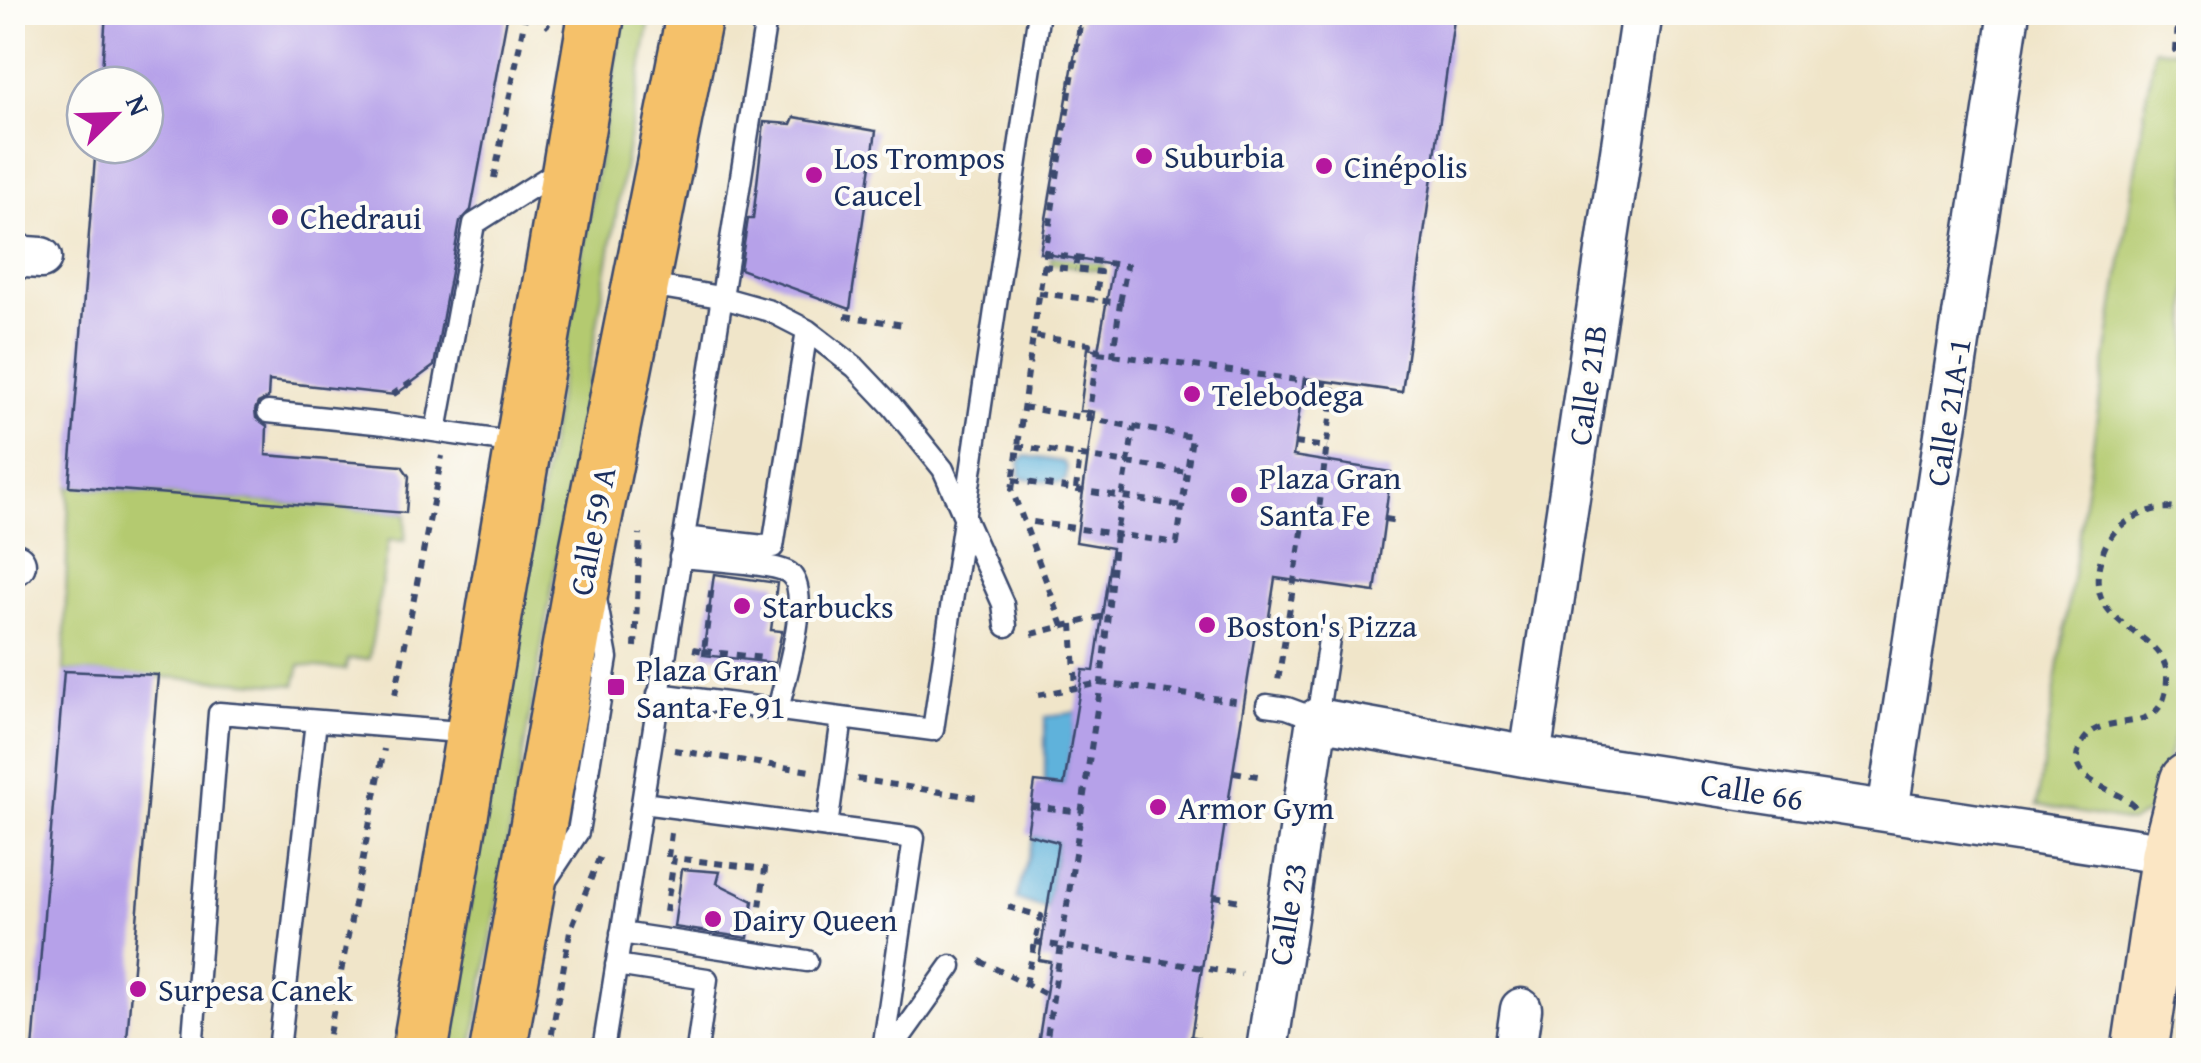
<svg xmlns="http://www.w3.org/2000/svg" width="2201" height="1063" viewBox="0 0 2201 1063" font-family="'Gentium Book Plus',serif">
<rect width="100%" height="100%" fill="#fdfcf7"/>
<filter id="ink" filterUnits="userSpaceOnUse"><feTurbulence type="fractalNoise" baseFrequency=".01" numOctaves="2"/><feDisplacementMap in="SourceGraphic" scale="20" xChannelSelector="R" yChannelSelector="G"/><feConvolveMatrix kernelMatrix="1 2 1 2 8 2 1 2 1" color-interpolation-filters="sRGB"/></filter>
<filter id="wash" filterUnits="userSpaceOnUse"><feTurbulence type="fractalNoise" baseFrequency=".0048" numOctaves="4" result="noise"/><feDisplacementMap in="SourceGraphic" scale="40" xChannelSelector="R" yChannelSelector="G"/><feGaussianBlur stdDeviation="2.25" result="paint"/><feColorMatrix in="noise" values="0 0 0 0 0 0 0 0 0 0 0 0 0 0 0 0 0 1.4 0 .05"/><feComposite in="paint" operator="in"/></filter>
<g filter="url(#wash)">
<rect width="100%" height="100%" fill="#f0e5c9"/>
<!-- green -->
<path fill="#b4ca6f" stroke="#687c66" stroke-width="2.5" d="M624,13H651L472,1050H444Z
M2154,49L2188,51V692L2152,811L2130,822L2037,805Z
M1051,255L1103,263L1102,271L1051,263Z
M69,486L406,513L405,541L389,540L369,659H348L345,670L300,665L295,685L64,671Z"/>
<!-- water -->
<path fill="#5fb2db" stroke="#3d709c" stroke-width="2.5" d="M1026,456L1063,462L1067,467L1066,480L1060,483L1023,478L1020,476V460Z
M1077,712L1064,785L1045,783V717Z
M1034,836L1058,841L1047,909L1016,899Z"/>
<g id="blocks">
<!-- building -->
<path fill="#b6a1e9" d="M106,12H508L471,210L460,222L434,366L395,395L269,381L268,398L258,403L255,410L256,418L267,426L266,455L402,466L409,476L406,513L69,486L96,145H145V85H101Z
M1082,12H1455L1402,392L1304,378L1293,456L1391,472L1375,592L1275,578L1268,623L1257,621L1189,1050H1037L1051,962L1039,960L1058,842L1027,834L1035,782L1064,785L1083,670L1094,671L1112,548L1076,542L1094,412L1080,411L1088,348L1098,350L1113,265L1040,253Z
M794,117L876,131L850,309L740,269L748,219H753L764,122L791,124Z
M714,574L777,583L771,630L782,631L775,663L703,655Z
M64,671L158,675L126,1050H33Z
M682,869L720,872L717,883L753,901L748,938L674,927Z"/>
</g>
</g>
<g filter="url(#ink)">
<use href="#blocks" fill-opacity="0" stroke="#3b4a6e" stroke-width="2.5"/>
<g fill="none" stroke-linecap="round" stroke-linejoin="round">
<!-- service casing -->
<g stroke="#3b4a6e" stroke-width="25">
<path id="service" d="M643,284L720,297L770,311L807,330L855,367L892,406L943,469L1003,604L1006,626
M268,412L385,424L523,444
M436,431L474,224L561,169
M683,537L773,547L807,330
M680,557C700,559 775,563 789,573C814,592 784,681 778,710
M658,694L933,730L1039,12
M1267,705L1287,708L1317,719L1330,633
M642,803L914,838L883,1050
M827,827L842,718
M545,882L578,832L607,658L597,604
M621,933L807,961
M616,965L707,979L697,1050
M192,1050L219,713L472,733
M279,1050L316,721
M603,1050L767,12
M891,1050L951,966"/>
</g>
<!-- minor casing -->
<g stroke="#3b4a6e" stroke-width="45">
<path id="minor" d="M12,256L41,258
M12,564H15
M1530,757L1642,12
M1888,811L2009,12
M1267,1050L1317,719L1530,757L2188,857
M1515,1050L1521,1009"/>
</g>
<!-- secondary casing -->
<g stroke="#3b4a6e" stroke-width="60">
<path id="secondary" d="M2140,1050L2169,854L2188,781"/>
</g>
<!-- primary casing -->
<g stroke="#3b4a6e" stroke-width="60">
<path id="primary" d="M420,1050L597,12
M498,1050L587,553L695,12"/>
</g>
<!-- path -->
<path stroke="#3b4a6e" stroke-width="6" stroke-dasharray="8 8" stroke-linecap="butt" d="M540,12L539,17L549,27
M2179,12L2176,50L2188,68
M494,178L526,12
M1044,253L1127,266L1120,303
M1077,257L1075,269L1100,272L1095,300
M1043,266L1075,269
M1039,293L1120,303L1113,356
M845,316L904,325
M1033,336L1082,12
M1098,353L1334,385L1319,510L1306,507L1278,681
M392,395L418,378
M1023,407L1192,437L1177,543L1026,521
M1295,443L1327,447
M1017,446L1187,472
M1013,480L1183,506
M1076,489L1080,455
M1319,510L1334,513
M1385,519L1397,521
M1072,624L1076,688
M1063,626L1012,490L1033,336L1089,344L1088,348L1098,350L1088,418
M1032,634L1108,615
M635,647L640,534
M693,649L704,651L712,585
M704,651L763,658
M395,695L442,456
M1038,695L1101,683L1242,702
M674,750L810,771
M1234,772L1263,777
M857,779L979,798
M1032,806L1082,812
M2135,807C2119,787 2056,782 2084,740C2105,707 2165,743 2167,679C2169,627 2077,631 2102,555C2108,536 2119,524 2137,516C2154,508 2171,505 2188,513
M668,857L671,833
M1214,896L1245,902
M1008,907L1041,916L1026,983
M666,912L674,858L765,869L757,930
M1035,942L1241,974
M980,961L1052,997
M1191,1038L1223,1044
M326,1050L384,749
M549,1050L570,931L602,851
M1045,1050L1101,683L1116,534L1134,427"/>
<!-- service -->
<use href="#service" stroke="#fff" stroke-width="20"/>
<!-- minor -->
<use href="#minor" stroke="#fff" stroke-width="40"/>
<!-- secondary -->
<use href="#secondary" stroke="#fbe6c4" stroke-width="55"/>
<!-- primary -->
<use href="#primary" stroke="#f5c16b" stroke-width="55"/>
</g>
</g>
<!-- markers -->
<g fill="#b5179e" stroke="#fdfcf7" stroke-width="4">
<circle cx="1144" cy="156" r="10"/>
<circle cx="1324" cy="166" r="10"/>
<circle cx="814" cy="175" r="10"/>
<circle cx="280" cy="217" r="10"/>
<circle cx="1192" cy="394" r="10"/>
<circle cx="1239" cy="495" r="10"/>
<circle cx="742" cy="606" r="10"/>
<circle cx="1207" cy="625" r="10"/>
<rect x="606" y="677" width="20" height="20" rx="5"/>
<circle cx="1158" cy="807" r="10"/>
<circle cx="713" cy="919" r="10"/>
<circle cx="138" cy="989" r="10"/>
</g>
<g text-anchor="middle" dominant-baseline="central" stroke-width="8" stroke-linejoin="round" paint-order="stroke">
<!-- poi labels -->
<g font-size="32" fill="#1b2f5e" stroke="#fdfcf7" text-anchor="start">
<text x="1164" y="156">Suburbia</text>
<text x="834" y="157">Los Trompos<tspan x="834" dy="37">Caucel</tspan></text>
<text x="1344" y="166">Cinépolis</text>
<text x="300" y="217">Chedraui</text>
<text x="1212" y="394">Telebodega</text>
<text x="1259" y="477">Plaza Gran<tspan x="1259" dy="37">Santa Fe</tspan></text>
<text x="762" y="606">Starbucks</text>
<text x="1227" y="625">Boston's Pizza</text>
<text x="636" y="669">Plaza Gran<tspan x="636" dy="37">Santa Fe 91</tspan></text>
<text x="1178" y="807">Armor Gym</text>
<text x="733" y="919">Dairy Queen</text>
<text x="158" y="989">Surpesa Canek</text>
</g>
<!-- street labels -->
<g font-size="32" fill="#1b2f5e" stroke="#fdfcf7">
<text transform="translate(1587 385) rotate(-82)">Calle 21B</text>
<text transform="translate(1948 412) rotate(-81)">Calle 21A-1</text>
<text transform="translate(592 531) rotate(-79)">Calle 59 A</text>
<text transform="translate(1752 791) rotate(9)">Calle 66</text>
<text transform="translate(1287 914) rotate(-81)">Calle 23</text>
</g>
</g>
<!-- margin -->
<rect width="2201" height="1063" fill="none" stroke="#fdfcf7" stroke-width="50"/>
<!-- north arrow -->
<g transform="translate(115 115) rotate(67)"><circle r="48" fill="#fdfcf7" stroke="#a3aaba" stroke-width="2.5"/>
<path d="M0-8L18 38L0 25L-18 38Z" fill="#b5179e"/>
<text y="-15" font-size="28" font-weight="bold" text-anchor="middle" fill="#1b2f5e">N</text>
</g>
</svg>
